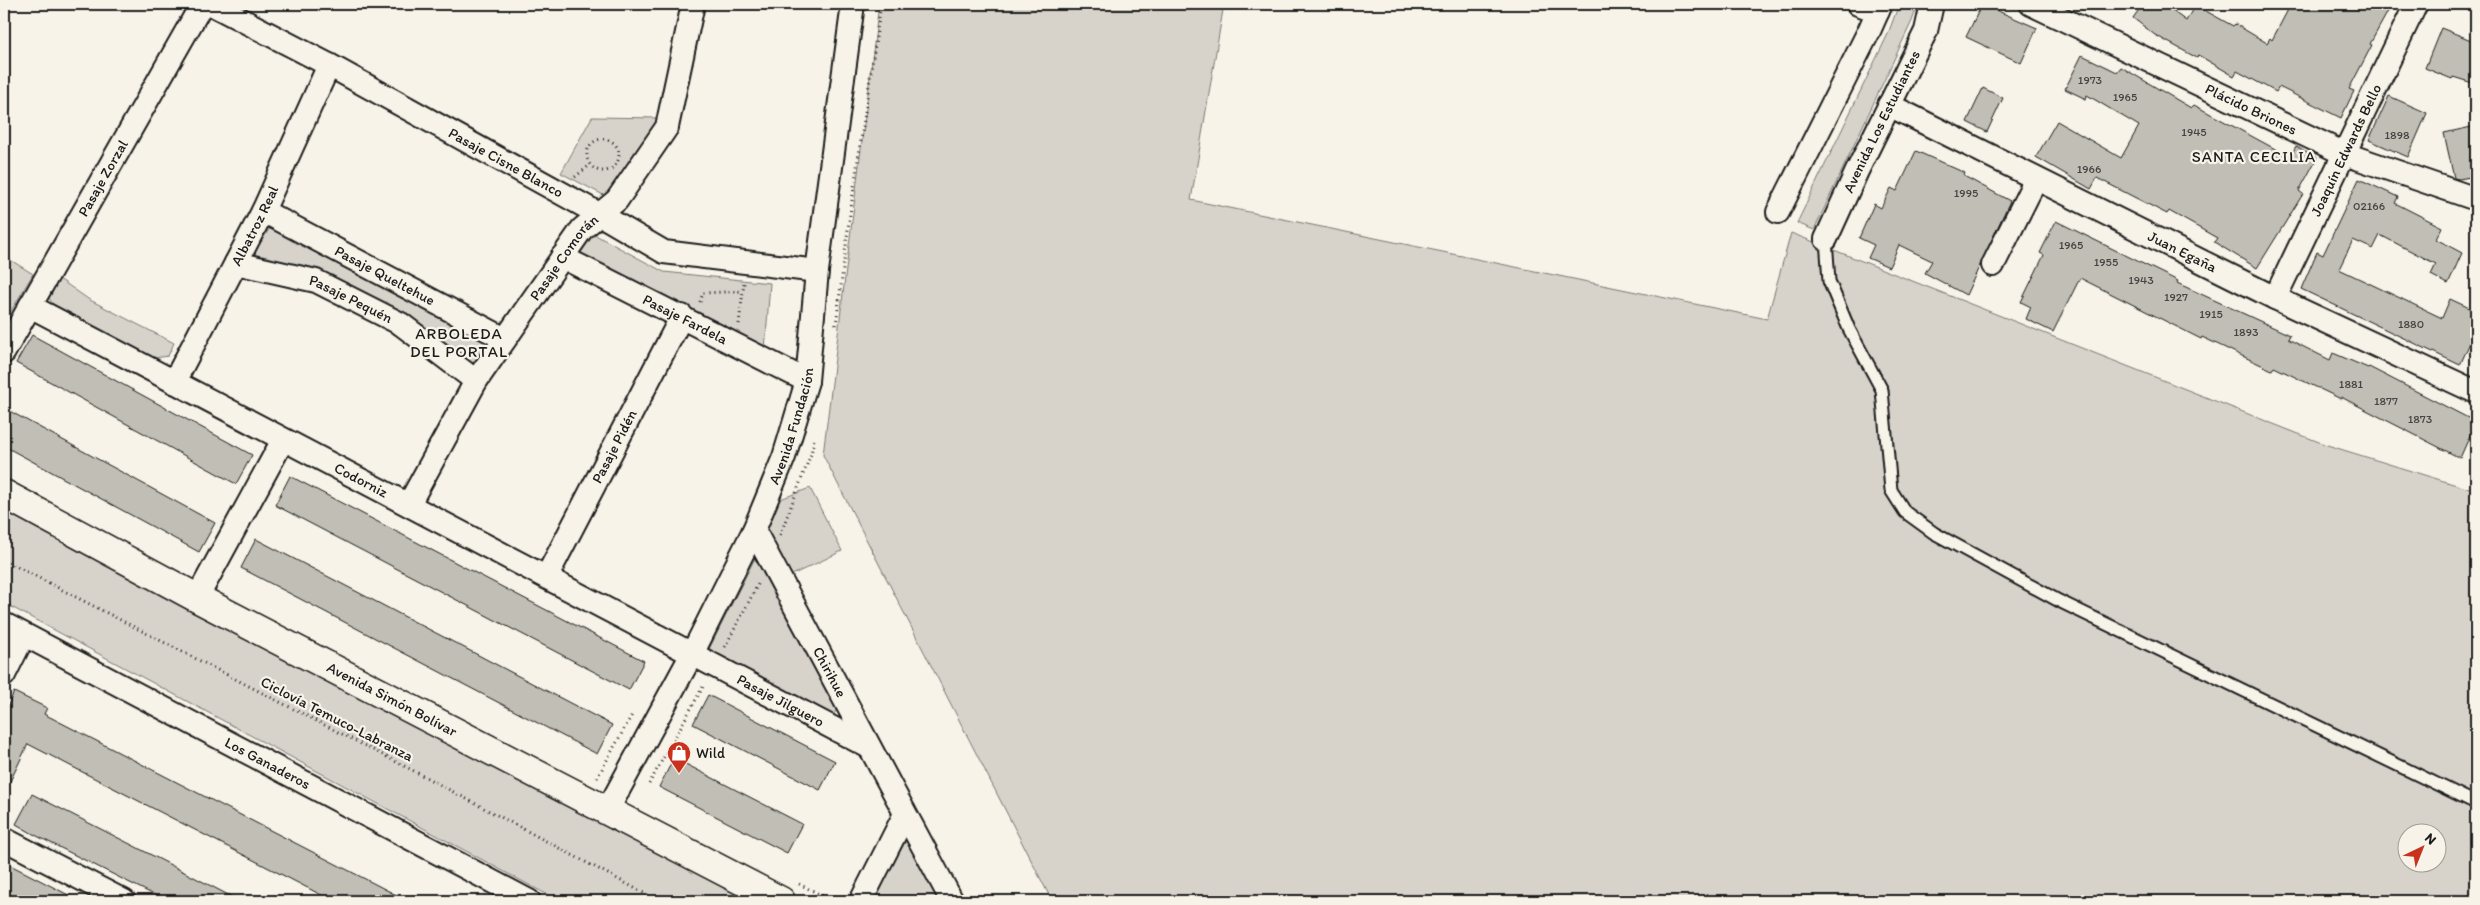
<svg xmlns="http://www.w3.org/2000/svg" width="2480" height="905" viewBox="0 0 2480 905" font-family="Itim,sans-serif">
<rect width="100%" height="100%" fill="#f7f3e8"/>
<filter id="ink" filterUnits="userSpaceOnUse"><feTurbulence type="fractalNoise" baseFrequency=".02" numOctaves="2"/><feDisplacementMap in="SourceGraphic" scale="10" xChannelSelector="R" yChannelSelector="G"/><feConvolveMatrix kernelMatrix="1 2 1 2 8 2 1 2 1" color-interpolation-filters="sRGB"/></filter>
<g filter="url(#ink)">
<!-- green -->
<path fill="#d7d3cb" stroke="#7a7874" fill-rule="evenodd" d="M879,4H1224L1191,200L1767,319L1791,233L2324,444L2476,491V901H1052L823,455ZM2408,832H2438V862H2408Z
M1899,4H1918L1912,21L1814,230L1797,223L1888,34Z
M592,117L660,118L609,198L561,173Z
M272,225L492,345L471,370L252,255Z
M588,231L664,272L770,283L765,350L580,253L578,244Z
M4,256L33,274L4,323Z
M58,278L88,299L174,343L168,356L155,358L53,304L48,297Z
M810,488L842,551L792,575L766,537L775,501Z
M4,505L755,901H559L4,603Z
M755,558L837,708L833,717L709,649Z
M908,836L942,901H874Z"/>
<!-- building -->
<path fill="#c0beb5" stroke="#1c1c1c" d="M1982,4L2037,28L2021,63L1966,37Z
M2143,4H2163L2186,21L2195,5L2233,26L2235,24L2267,43L2270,38L2272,40L2291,4H2392L2370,44L2372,45L2349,89L2354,91L2341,118L2279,87L2276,92L2237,71L2234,76L2198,55L2197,58L2155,35L2133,18Z
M2441,28L2476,42V84L2453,77L2452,79L2425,68Z
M2082,55L2117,72L2121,67L2191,108L2194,105L2290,157L2296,146L2317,158L2299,191L2303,194L2257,268L2214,242L2217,238L2169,211L2167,214L2097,178L2091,189L2036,157L2057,121L2121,158L2139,126L2087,95L2086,99L2065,89Z
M1983,88L2003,98L1987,132L1967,122Z
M2389,96L2427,113L2408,157L2369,140Z
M2476,126V176L2459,179L2454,178L2444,133Z
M1916,151L1965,173L1964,176L2010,201L1966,295L1925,273L1932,261L1899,245L1889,267L1868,258L1874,245L1859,238L1874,204L1881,208L1891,188L1897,191Z
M2359,179L2398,197L2395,203L2442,227L2436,239L2462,253L2448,284L2431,275L2436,264L2380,235L2373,249L2353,240L2339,269L2442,318L2450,299L2476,311V329L2460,365L2301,289L2317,252L2323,255Z
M2056,221L2178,281L2177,283L2290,335L2288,339L2330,360L2333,353L2368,368L2369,367L2476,422L2460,458L2341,397V399L2274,367L2272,370L2202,337L2201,339L2080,278L2053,332L2026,319L2031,307L2021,302L2044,255L2040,253Z
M32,335L252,455L236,484L16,363Z
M4,408L215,523L199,552L4,446Z
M290,476L644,661L629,690L275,505Z
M256,539L612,725L597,754L241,568Z
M14,692L47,708L44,714L408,901H333L28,744L4,794V714Z
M708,695L835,761L820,790L693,724Z
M674,758L802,824L787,853L659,787Z
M32,794L136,847L240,901H166L35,835L16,824Z
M4,862L24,872L80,901H4Z"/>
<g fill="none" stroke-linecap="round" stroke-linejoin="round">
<!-- lane casing -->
<g stroke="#1c1c1c" stroke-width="15">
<path id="lane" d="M1826,239L1829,281L1849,329L1882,390L1891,490L1905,512L1934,533L2059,601L2476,803"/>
</g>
<!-- street casing -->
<g stroke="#1c1c1c" stroke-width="26">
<g id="street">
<path id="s1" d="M211,4L329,65L599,214L664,252L817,271"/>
<path d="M1858,4L1878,11"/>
<path id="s2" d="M2031,4L2345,154L2476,199"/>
<path id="s3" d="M1889,105L2275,298L2476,392"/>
<path id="s4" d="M263,211L505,339"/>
<path d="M1778,212L1869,31L1881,4"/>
<path id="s5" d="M1826,239L1857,171L1926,31L1932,4"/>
<path id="s6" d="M562,257L807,381"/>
<path id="s7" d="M236,263L316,281L401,324L476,381"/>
<path d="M1993,265L2036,179"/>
<path id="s8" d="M2275,298L2416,4"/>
<path id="s9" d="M30,306L869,747"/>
<path id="s10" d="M4,352L202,4"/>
<path id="s11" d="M174,382L263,211L329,65"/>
<path id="s12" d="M409,504L476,381L582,229L617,200L667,127L693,4"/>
<path id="s13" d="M754,530L952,901"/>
<path id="s14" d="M547,576L682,316"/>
<path d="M197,598L283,440"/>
<path id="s15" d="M4,624L529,901"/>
<path d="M4,675L24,635"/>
<path id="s16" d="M607,811L692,654L754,530L784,457L807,381L817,271L853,4"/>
<path d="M4,839L124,901"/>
<path d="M861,901L905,814"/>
</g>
</g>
<!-- secondary casing -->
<g stroke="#1c1c1c" stroke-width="31">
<g id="secondary">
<path id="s17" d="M4,494L197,598L781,901"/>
</g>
</g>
<!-- path -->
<path stroke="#1c1c1c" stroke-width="3" stroke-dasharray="1 4" stroke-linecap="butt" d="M587 155a16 16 0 1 1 32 0a16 16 0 1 1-32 0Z
M575,177L590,165
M700,302L703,293L743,291
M739,324L744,283
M836,325L849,221L881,4
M780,535L811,454L814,439
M4,560L412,770L659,901
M725,647L758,584
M597,778L633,713
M649,784L704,685
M799,884L833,901"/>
<!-- lane -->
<use href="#lane" stroke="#f7f3e8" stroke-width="11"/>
<!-- street -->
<use href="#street" stroke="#f7f3e8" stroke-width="22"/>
<!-- secondary -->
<use href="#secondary" stroke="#f7f3e8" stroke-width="28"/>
</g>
</g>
<!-- icons -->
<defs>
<g id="shop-pin" transform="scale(1.25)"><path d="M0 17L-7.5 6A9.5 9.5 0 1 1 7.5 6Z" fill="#c8321e" stroke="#f7f3e8"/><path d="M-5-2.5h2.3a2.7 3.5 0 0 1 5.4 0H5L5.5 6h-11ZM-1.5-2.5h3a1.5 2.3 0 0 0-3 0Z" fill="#fff"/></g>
</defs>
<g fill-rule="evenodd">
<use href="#shop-pin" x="679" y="753"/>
</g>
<g text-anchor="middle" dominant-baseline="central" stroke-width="4.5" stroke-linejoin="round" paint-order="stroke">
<!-- number labels -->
<g font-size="12" fill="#454442">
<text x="2090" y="80">1973</text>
<text x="2125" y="97">1965</text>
<text x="2194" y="132">1945</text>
<text x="2397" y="135">1898</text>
<text x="2089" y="169">1966</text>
<text x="1966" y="193">1995</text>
<text x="2369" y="206">02166</text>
<text x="2071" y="245">1965</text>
<text x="2106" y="262">1955</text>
<text x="2141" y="280">1943</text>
<text x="2176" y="297">1927</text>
<text x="2211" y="314">1915</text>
<text x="2411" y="324">1880</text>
<text x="2246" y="332">1893</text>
<text x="2351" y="384">1881</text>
<text x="2386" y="401">1877</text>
<text x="2420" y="419">1873</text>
</g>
<!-- street labels -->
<g font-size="15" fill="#1c1c1c" stroke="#f7f3e8">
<text stroke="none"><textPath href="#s2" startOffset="244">Plácido Briones</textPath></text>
<text stroke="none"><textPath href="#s5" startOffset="130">Avenida Los Estudiantes</textPath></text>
<text stroke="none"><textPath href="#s8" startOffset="164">Joaquín Edwards Bello</textPath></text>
<text stroke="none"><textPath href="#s1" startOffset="335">Pasaje Cisne Blanco</textPath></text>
<text stroke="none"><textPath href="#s10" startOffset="200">Pasaje Zorzal</textPath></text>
<text stroke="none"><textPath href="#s11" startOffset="176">Albatroz Real</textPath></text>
<text stroke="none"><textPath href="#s3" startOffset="328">Juan Egaña</textPath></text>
<text stroke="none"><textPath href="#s12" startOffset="292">Pasaje Comorán</textPath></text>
<text stroke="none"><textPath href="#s4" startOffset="138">Pasaje Queltehue</textPath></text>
<text stroke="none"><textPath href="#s7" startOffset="121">Pasaje Pequén</textPath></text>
<text stroke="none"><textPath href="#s6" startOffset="138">Pasaje Fardela</textPath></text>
<text stroke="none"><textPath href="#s16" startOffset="428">Avenida Fundación</textPath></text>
<text stroke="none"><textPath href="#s14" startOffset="146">Pasaje Pidén</textPath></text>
<text stroke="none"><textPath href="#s9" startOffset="374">Codorniz</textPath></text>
<text stroke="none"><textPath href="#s13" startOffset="161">Chirihue</textPath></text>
<text stroke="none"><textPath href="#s17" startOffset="439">Avenida Simón Bolívar</textPath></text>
<text stroke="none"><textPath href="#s9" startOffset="848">Pasaje Jilguero</textPath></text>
<text transform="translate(337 719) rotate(27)">Ciclovía Temuco-Labranza</text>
<text stroke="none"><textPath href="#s15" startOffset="298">Los Ganaderos</textPath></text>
</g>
<!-- poi labels -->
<g font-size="15" fill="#1c1c1c" stroke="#f7f3e8" text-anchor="start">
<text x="696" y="753">Wild</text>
</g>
<!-- neighbourhood labels -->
<g font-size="16" letter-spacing="1" fill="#1c1c1c" stroke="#f7f3e8">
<text x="2254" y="156">SANTA CECILIA</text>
<text x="459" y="333">ARBOLEDA<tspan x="459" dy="18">DEL PORTAL</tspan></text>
</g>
</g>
<!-- margin -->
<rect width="2480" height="905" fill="none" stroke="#f7f3e8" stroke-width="20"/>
<rect x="10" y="10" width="2460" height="885" fill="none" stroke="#1c1c1c" stroke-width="2" filter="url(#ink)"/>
<!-- north arrow -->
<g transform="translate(2422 848) rotate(43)"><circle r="24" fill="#f7f3e8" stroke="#9f9d96"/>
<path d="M0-4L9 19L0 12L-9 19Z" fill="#c8321e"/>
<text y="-8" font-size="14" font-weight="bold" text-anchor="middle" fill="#1c1c1c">N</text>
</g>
</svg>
